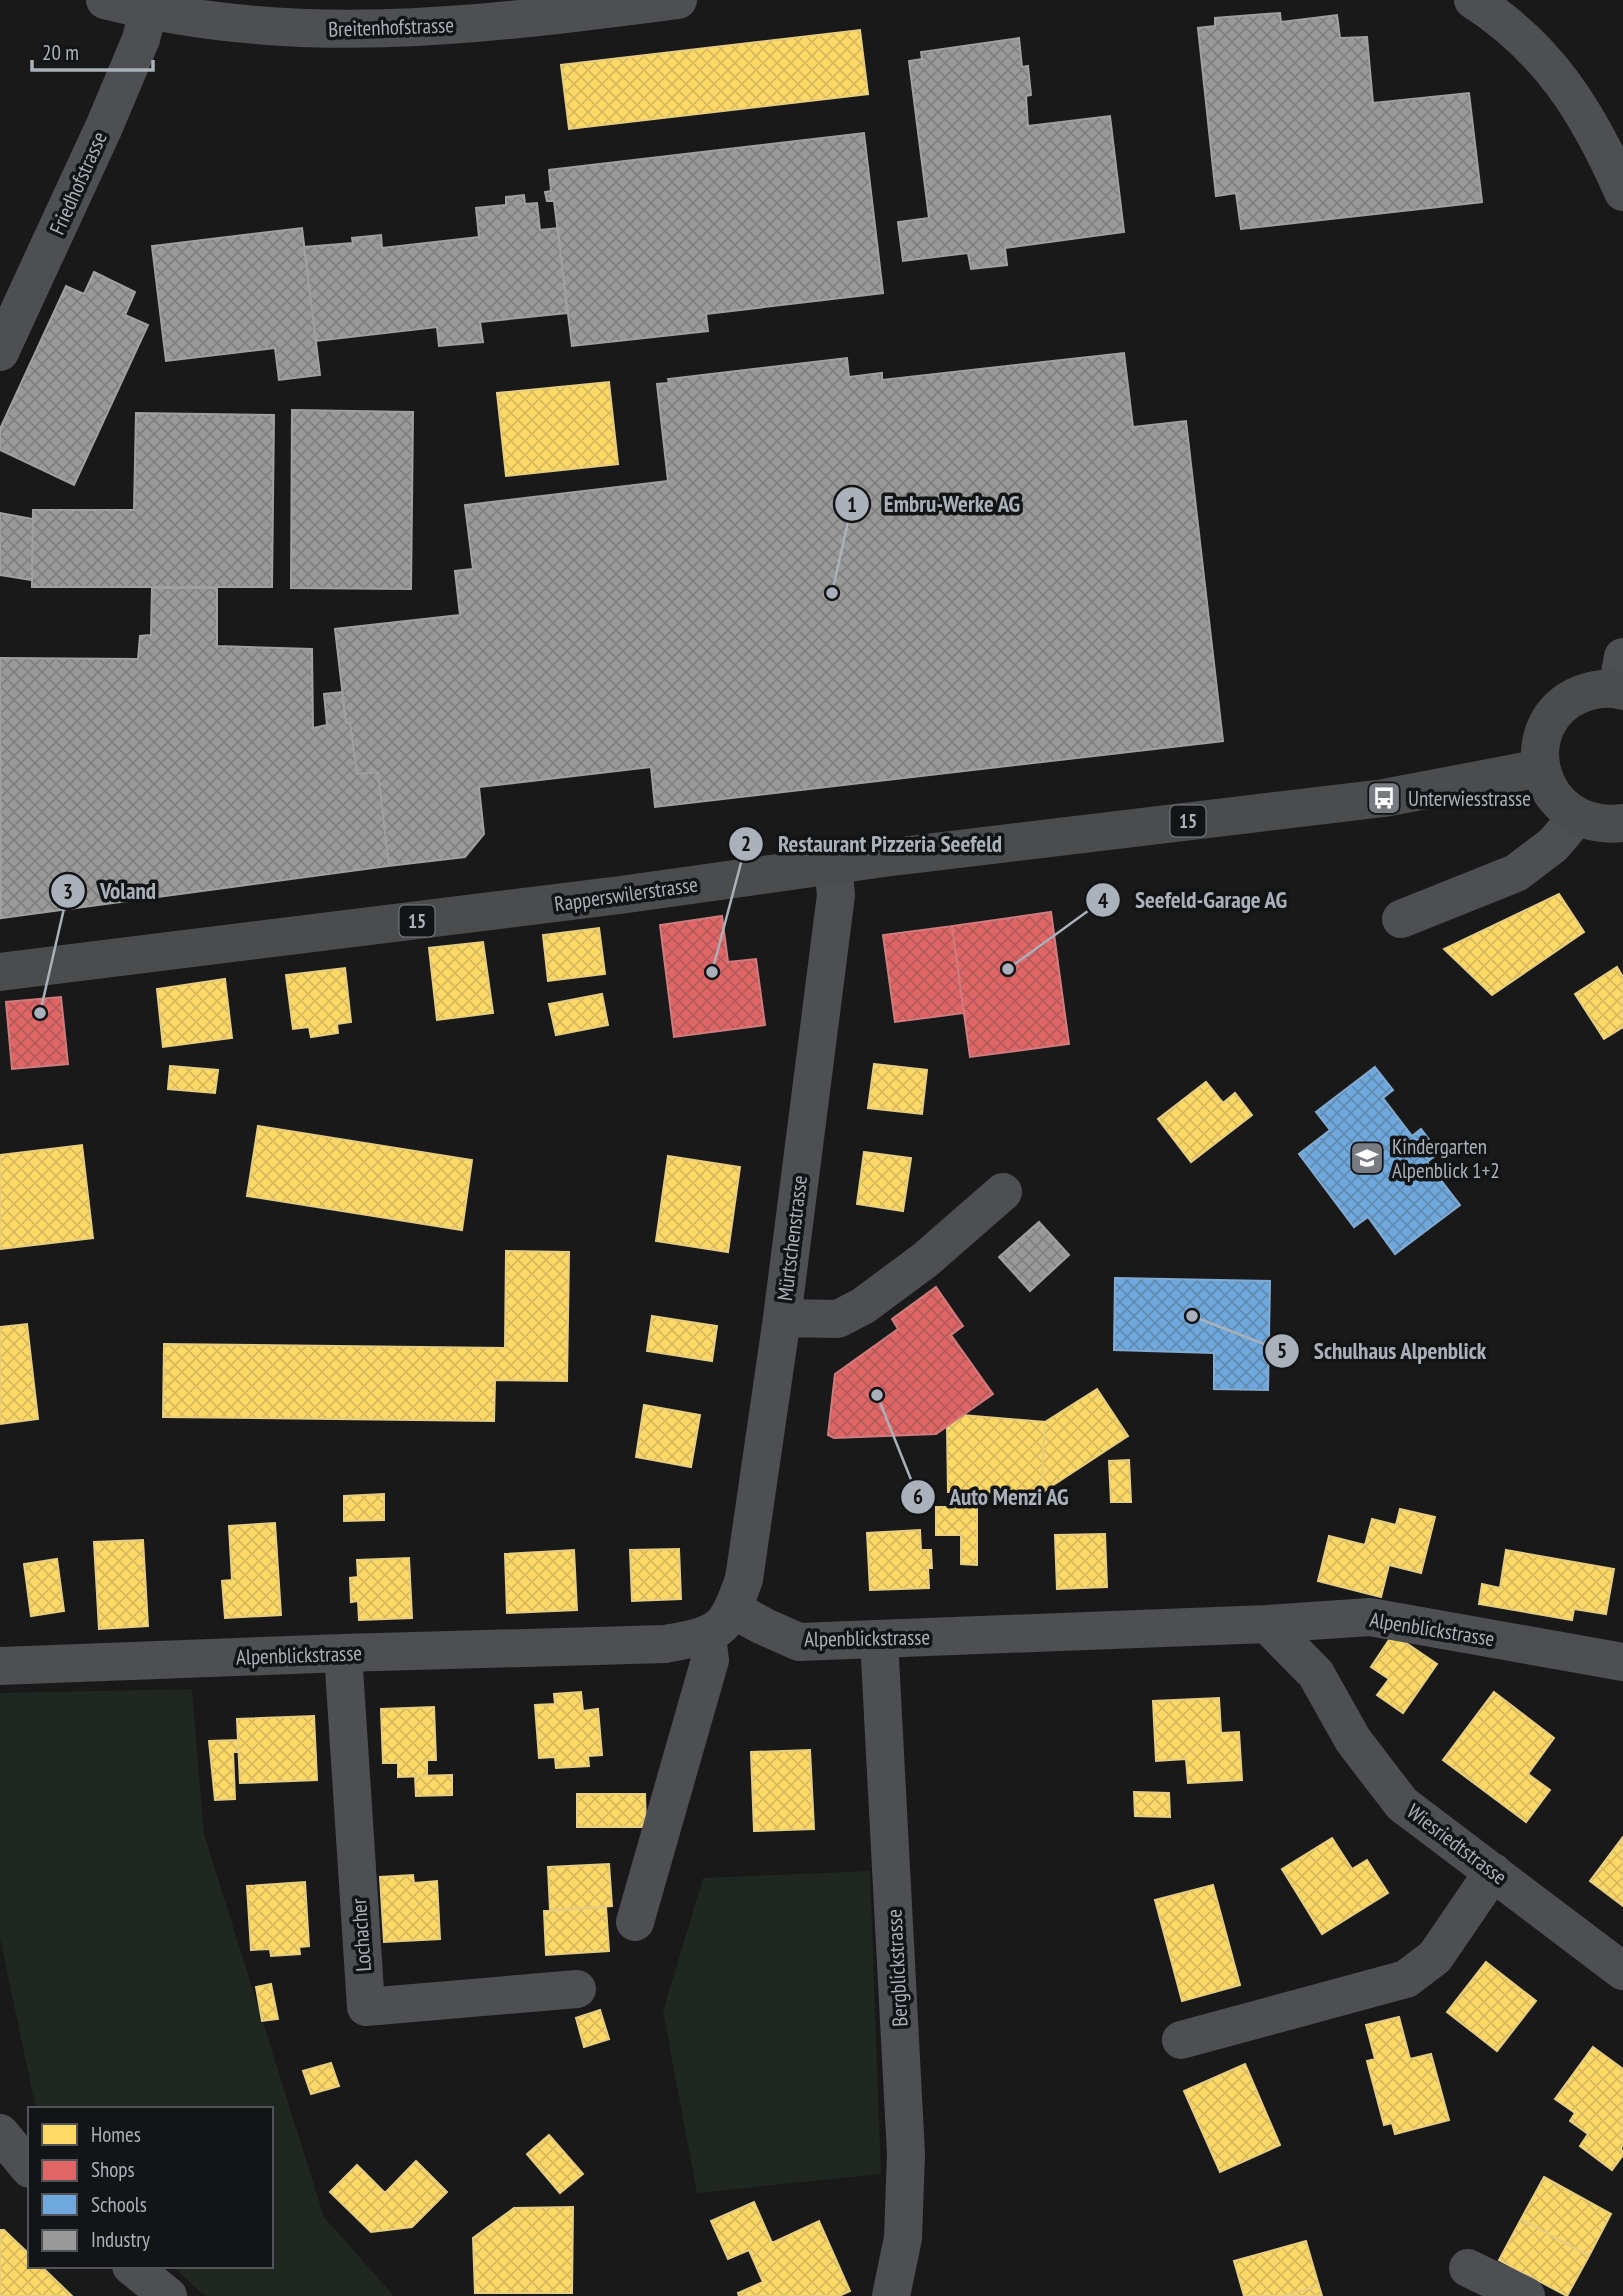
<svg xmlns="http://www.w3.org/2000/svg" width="1623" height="2296" viewBox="0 0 1623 2296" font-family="'PT Sans Narrow',sans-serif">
<defs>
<pattern id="homes-cross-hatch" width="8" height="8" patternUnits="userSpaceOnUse" patternTransform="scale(1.75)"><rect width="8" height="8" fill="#ffd966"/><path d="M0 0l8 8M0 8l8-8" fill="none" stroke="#d6b85d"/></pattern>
<pattern id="shops-cross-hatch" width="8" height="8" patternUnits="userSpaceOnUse" patternTransform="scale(1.75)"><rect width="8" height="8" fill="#e06666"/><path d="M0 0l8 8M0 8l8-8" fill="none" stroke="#b55a5a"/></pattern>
<pattern id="schools-cross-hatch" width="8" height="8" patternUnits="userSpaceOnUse" patternTransform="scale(1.75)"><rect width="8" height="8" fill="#6fa8dc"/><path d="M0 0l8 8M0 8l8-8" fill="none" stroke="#608bb3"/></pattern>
<pattern id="industry-cross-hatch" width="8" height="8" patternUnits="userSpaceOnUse" patternTransform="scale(1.75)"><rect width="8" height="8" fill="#999"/><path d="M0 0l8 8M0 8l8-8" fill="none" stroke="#808081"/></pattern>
</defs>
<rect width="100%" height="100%" fill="#19191a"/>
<!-- green -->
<path fill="#1f2720" d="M192,1689L204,1834L324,2217L394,2296H205L172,2266H271V2109H36L0,1938V1693Z
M870,1871L881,2174L697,2193L663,2011L703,1878Z"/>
<!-- homes -->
<path fill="url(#homes-cross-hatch)" stroke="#e6cd7f" stroke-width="2" d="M860,30L868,94L569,129L561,65Z
M609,382L618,464L506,476L497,393Z
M1559,894L1584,932L1492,995L1444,949Z
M599,928L605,974L548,981L543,935Z
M483,942L493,1013L437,1020L429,948Z
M1617,967L1623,977V1027L1604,1039L1575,994Z
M345,968L351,1022L337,1024L338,1033L311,1037L309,1027L293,1029L286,975Z
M225,979L232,1038L163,1047L157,989Z
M602,994L608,1025L556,1035L549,1004Z
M874,1064L927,1070L922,1114L868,1108Z
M170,1066L218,1070L215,1093L168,1089Z
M1206,1082L1223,1103L1235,1093L1252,1115L1191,1162L1158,1119Z
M258,1126L472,1160L462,1230L247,1196Z
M82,1145L93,1238L0,1249V1155Z
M864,1152L911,1158L903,1211L857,1204Z
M668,1156L740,1167L728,1252L656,1241Z
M506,1251L569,1252L567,1381L495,1380L494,1421L163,1417L164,1344L505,1348Z
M652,1316L717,1326L712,1361L647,1351Z
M27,1324L38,1419L0,1424V1327Z
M1097,1389L1128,1436L1041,1493L1045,1422Z
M644,1405L700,1415L691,1467L636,1457Z
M962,1415L1045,1422L1041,1493L948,1492L947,1426Z
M1129,1460L1131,1502H1111L1109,1461Z
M384,1494V1520L344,1521V1496Z
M936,1507H977V1565L961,1564V1535H936Z
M1400,1509L1435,1517L1421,1573L1389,1565L1381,1597L1318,1581L1329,1536L1365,1545L1372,1519L1396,1525Z
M275,1523L281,1615L225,1618L222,1581L232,1580L229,1526Z
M920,1530L921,1550H931L932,1568H928L929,1588L870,1590L867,1533Z
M1105,1534L1107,1587L1057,1589L1055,1535Z
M143,1540L148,1626L99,1629L94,1542Z
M679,1549L681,1599L632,1601L630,1550Z
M574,1550L577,1610L507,1613L505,1554Z
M1506,1550L1614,1569L1606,1614L1574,1609L1572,1620L1479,1604L1482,1584L1500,1588Z
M409,1558L412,1618L359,1620L358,1601L351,1602L350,1578L358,1577L357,1560Z
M57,1559L64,1611L31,1616L24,1564Z
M1393,1634L1437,1664L1403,1713L1377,1695L1389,1679L1371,1667Z
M581,1692L583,1711L598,1709L602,1755L588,1756L589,1766L556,1768L555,1757L539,1758L535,1705L555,1704L554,1694Z
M1494,1692L1554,1738L1528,1774L1550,1790L1526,1822L1443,1760Z
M1219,1698L1221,1733L1239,1732L1242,1780L1188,1783L1186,1759L1156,1761L1153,1701Z
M434,1707L436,1760H427V1776L398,1777V1763H383L381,1709Z
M314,1716L317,1780L240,1783L237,1719Z
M238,1740L239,1752H233L235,1799L215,1800L209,1741Z
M810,1750L814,1829L754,1831L751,1752Z
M452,1775V1795L416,1796L415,1776Z
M1134,1792L1169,1793L1170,1817L1135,1816Z
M577,1794H645L646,1827H577Z
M1623,1837V1906L1590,1881Z
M1332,1838L1352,1869L1367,1860L1388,1893L1322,1934L1282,1869Z
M609,1864L612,1906L550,1910L548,1867Z
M413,1875L414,1883L437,1881L440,1939L384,1942L380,1877Z
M305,1882L309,1946L299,1947L300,1954L271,1956L270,1949L251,1950L247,1886Z
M1213,1885L1240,1985L1182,2001L1155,1900Z
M606,1907L609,1951L546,1955L544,1911Z
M1486,1962L1536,2001L1497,2051L1447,2012Z
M271,1984L278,2019L262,2021L256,1987Z
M600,2010L609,2039L584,2047L576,2018Z
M1399,2017L1410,2059L1431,2054L1449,2120L1395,2134L1392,2123L1384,2125L1367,2061L1375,2059L1366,2025Z
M1593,2047L1623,2069V2145L1621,2148L1623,2155L1612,2170L1580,2146L1588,2134L1570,2121L1575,2113L1555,2099Z
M331,2063L339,2086L311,2094L303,2071Z
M1245,2064L1280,2145L1220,2172L1184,2091Z
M549,2135L583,2174L560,2193L527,2154Z
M416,2161L447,2192L412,2227L371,2232L330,2192L357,2165L385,2193Z
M1544,2177L1611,2214L1589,2256L1521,2219Z
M754,2202L772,2243L819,2221L850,2291L839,2296H739L738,2293L763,2282L749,2250L728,2259L711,2221Z
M573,2207L572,2293H475L473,2238L514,2208Z
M1521,2219L1589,2256L1567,2296L1499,2260Z
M0,2230H4L30,2255V2266H41L72,2296H0Z
M1306,2241L1319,2286L1283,2296H1244L1234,2261Z
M1319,2286L1322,2296H1283Z"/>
<!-- shops -->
<path fill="url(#shops-cross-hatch)" stroke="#d07c7f" stroke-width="2" d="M1051,912L1069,1044L970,1057L952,926Z
M722,916L728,962L756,959L765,1025L674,1037L660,925Z
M952,926L964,1013L895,1022L883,935Z
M61,997L68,1064L12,1069L6,1002Z
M936,1287L963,1326L951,1335L993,1394L936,1434L834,1438L828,1435L835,1374L898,1329L892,1319Z"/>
<!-- schools -->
<path fill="url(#schools-cross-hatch)" stroke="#81abd2" stroke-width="2" d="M1375,1067L1393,1090L1383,1098L1412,1136L1421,1129L1439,1153L1427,1162L1460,1205L1395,1254L1368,1217L1354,1227L1299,1154L1330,1130L1316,1112Z
M1115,1278L1270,1281L1268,1390L1214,1389V1353L1114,1350Z"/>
<!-- industry -->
<path fill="url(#industry-cross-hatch)" stroke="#9ea0a3" stroke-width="2" d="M1280,13L1281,22L1337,15L1340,38L1367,37L1373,103L1469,93L1482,202L1241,229L1236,193L1216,196L1198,28L1215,26V18Z
M1019,38L1022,67L1028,66L1031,95L1026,96L1028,126L1110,116L1124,232L1005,248L1007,265L971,269L968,253L903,261L898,222L929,218L909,61L922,59L921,52Z
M864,133L883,293L706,314L708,331L572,346L554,201H547L545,192L551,191L549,170Z
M524,195L525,204L537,203L540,230L558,228L567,313L480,322L483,342L439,346L437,327L316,341L304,247L353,243L352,238L381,235L382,248L479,237L476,208L506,205V197Z
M302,228L320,375L279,380L275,348L166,361L152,246Z
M94,272L135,292L125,315L148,325L74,485L0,450V429L66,286L84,294Z
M1124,353L1133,427L1186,421L1223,741L655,807L651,767L479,787L484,834L465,857L389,866L378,772L357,774L350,723H346L335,629L460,615L455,571L473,569L465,505L668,481L657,384L669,383L668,379L847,358L849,377L882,373V380Z
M292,410L413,412L411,589L291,588Z
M136,413L274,415L272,587H32L33,510H134Z
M0,513L33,519L32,580L0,575Z
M152,588H217V646L312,649L313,728L327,725L324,694L342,692L346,723H350L357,774L378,772L389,866L1,918L0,658L138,659L140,636L151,635Z
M1039,1222L1069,1255L1030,1291L999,1257Z"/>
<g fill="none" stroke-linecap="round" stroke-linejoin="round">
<!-- minor -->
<path stroke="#4d4f53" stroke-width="38" d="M105,0C301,50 481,25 678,0
M1473,0C1548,48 1588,112 1623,192
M0,352L104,127L141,39L151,0
M1617,689L1623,657
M1401,919L1516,873L1553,845L1577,817
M782,1318L838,1319L863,1306L925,1260L1003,1192
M734,1610L763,1626L799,1642L1267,1624L1370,1617L1623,1662
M1267,1624L1316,1674L1353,1740L1402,1804L1623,1971
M879,1639L906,2154L903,2238L891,2296
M343,1653L366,2007L577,1989
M0,1666L343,1653L665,1644C720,1634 725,1633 744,1579L782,1318L836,895L833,865
M635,1922L710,1660L707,1636
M1181,2040L1406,1979L1435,1957L1493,1872
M0,2133L30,2169
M131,2266L168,2296
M1468,2268L1526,2296"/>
<!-- major -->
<path stroke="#4b4c4e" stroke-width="38" d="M1623,691C1609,687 1594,689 1581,694C1511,722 1535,833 1623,823
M0,972L620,895L884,858L1384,798L1541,768"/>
</g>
<!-- icons -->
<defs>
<g id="bus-square" transform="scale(1.75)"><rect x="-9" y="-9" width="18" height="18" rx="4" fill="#787c82" stroke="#131416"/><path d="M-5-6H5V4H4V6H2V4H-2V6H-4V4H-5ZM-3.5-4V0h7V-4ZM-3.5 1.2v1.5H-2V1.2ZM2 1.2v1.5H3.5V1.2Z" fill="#fff"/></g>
<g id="school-square" transform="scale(1.75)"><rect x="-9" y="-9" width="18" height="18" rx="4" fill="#787c82" stroke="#131416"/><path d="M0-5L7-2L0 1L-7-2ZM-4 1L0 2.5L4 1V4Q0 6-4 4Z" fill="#fff"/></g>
</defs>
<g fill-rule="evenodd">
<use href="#bus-square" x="1384" y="798"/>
<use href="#school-square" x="1367" y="1158"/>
</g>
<g text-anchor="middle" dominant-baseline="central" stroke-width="7" stroke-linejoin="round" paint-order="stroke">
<!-- shield labels -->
<g fill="#131416" stroke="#7d8289" stroke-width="2">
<rect x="1170.5" y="805.5" width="35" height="31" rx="5"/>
<rect x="399.5" y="905.5" width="35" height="31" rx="5"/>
</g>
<g font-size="19" font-weight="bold" fill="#abb1ba">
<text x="1188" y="821">15</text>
<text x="417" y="921">15</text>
</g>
<!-- street labels -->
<g font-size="21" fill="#abb1ba" stroke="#131416">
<text transform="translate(391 27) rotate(-2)">Breitenhofstrasse</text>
<text transform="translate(78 183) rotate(-66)">Friedhofstrasse</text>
<text transform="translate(626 894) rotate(-8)">Rapperswilerstrasse</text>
<text transform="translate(792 1238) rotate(-83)">Mürtschenstrasse</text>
<text transform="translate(1432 1629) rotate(9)">Alpenblickstrasse</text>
<text transform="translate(867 1638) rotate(-1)">Alpenblickstrasse</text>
<text transform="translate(299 1655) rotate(-2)">Alpenblickstrasse</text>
<text transform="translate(1457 1844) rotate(37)">Wiesriedtstrasse</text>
<text transform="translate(361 1935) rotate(-94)">Lochacher</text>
<text transform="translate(897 1968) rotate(-93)">Bergblickstrasse</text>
</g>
<!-- poi labels -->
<g font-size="21" fill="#abb1ba" stroke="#131416" text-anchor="start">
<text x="1408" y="798">Unterwiesstrasse</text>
<text x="1392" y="1146">Kindergarten<tspan x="1392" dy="24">Alpenblick 1+2</tspan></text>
</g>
</g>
<!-- callouts -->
<path fill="none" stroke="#abb1ba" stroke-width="2.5" d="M832 593L852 504M712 972L746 844M40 1013L68 891M1008 969L1103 900M1192 1316L1282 1351M877 1395L918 1497"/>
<g fill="#abb1ba" stroke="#131416" stroke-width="2.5">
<circle cx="832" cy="593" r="7"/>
<circle cx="712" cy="972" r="7"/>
<circle cx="40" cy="1013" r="7"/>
<circle cx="1008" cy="969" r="7"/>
<circle cx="1192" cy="1316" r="7"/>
<circle cx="877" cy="1395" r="7"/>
<circle cx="852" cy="504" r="18"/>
<circle cx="746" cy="844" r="18"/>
<circle cx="68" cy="891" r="18"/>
<circle cx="1103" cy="900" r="18"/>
<circle cx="1282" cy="1351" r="18"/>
<circle cx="918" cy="1497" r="18"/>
</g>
<g font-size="21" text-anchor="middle" font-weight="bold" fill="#111">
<text x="852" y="512">1</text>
<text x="746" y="851">2</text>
<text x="68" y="899">3</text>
<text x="1103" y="908">4</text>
<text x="1282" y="1358">5</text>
<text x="918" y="1504">6</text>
</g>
<g font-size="23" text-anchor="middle" font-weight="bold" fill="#abb1ba" stroke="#131416" stroke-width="7" stroke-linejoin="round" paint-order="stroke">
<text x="952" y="512">Embru-Werke AG</text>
<text x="890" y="852">Restaurant Pizzeria Seefeld</text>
<text x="128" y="899">Voland</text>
<text x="1211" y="908">Seefeld-Garage AG</text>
<text x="1400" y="1359">Schulhaus Alpenblick</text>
<text x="1009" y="1505">Auto Menzi AG</text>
</g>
<!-- legend -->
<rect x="28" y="2107" width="245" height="161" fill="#131416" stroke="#505358" stroke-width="2"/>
<rect x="42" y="2124" width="35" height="21" fill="#ffd966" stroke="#505358" stroke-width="2"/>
<text x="91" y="2142" font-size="21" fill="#abb1ba">Homes</text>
<rect x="42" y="2160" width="35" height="21" fill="#e06666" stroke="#505358" stroke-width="2"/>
<text x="91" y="2177" font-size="21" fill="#abb1ba">Shops</text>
<rect x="42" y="2194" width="35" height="21" fill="#6fa8dc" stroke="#505358" stroke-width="2"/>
<text x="91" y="2212" font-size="21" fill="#abb1ba">Schools</text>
<rect x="42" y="2230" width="35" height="21" fill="#999999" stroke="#505358" stroke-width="2"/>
<text x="91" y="2247" font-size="21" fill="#abb1ba">Industry</text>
<!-- scale -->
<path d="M32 60v10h121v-10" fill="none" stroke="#abb1ba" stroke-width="3.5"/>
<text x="42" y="60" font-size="21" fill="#abb1ba" stroke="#131416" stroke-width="5" paint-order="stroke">20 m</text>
</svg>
